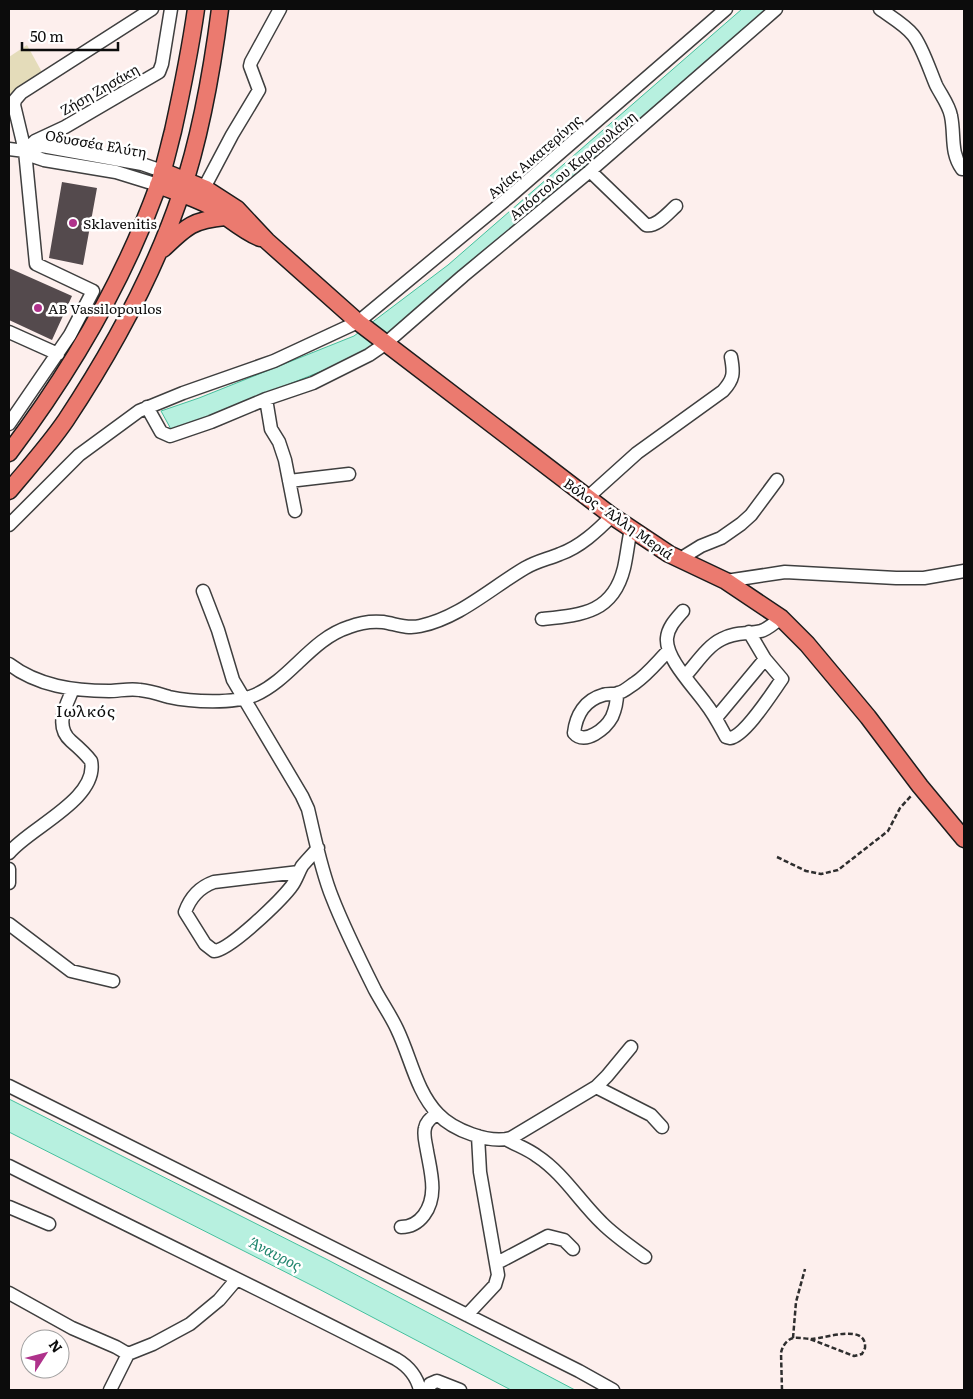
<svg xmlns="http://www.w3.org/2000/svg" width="973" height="1399" viewBox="0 0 973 1399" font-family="Literata,serif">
<rect width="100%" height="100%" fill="#fdefed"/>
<!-- green -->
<path fill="#e4dcba" d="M27,45L43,74L9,97V57Z"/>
<!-- water -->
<path fill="#b7f0df" stroke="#45c09e" d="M742,9H767L458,277L367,353L172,431L161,411L199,398L354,336L448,265Z
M9,1099L328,1260L575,1390H511L315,1287L9,1132Z"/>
<!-- building -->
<path fill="#544a4d" d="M62,182L97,188L83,265L49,258Z
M9,268L72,296L52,340L9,320Z"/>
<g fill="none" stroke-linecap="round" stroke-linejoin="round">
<!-- minor casing -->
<g stroke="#3f3f3f" stroke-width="15">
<path id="minor" d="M880,9C891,17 905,25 913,35C922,46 930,71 936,85C941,95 949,105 951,116C955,135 950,152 962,169H964
M9,149L25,151L35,157L44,160L116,172L158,185
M28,150L42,146L142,164L162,171
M25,151L35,141L65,127L159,72L162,64L171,9
M590,171L646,225C657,227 668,213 676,206
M204,188L232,135L259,90L250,66L251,62L280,9
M9,332L58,354
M266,399L271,429L279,442L285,460L295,511
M147,407L161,432L170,436L211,422L266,399L313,383L369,355L385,344L463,276L590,171L776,9
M9,424L70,335L93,291L36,264L25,151L14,105L15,100L21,93L152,9
M289,481L349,474
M587,498L637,453L723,391C734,379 734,373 731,357
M9,525L79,455L139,411L183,393L274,361L358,322L509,197L726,9
M680,559L701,546L721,538L741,524L751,515L777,480
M726,581L785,572L896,578H924L964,571
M203,591L218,630L233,680L302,796L308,809C315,838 321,870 332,897C344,928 360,960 375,990C382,1003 391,1016 397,1029C411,1058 416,1091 438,1114C453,1130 489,1144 511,1138L596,1087L607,1076L631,1047
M683,611C676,619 668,627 667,638C665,658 694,687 706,704C714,714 720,726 726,737L730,738C745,736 772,693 782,679L765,659L749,632
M542,619C582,615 613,613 624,568C627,555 628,542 631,529
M9,664C38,686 74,691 109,691C119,691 130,688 140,690C150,691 159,694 169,697C191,702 235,704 255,695C291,679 311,639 349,627C359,623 372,621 383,622C396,624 406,629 420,626C459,618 491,588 525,568C537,561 548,559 560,554C580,547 597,531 612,516
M685,676C696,664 707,646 722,639C734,632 748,634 761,631C768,629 774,623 781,618
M617,694C617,702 615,710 612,717C606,728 585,746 574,733C576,715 585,700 603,695C608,693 614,695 618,693C624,692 630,686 635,683C648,674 658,661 669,650
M716,718L765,659
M9,853C29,828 99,799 91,761C85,753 78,747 71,741C54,726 66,706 73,689
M9,869V883
M299,872L214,882C200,887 190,898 185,912L205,944L214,951C230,950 280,901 291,887C296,881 298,873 302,866C307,860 313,854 318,848
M9,924L71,971L113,981
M9,1086L579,1371L613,1390
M596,1087L651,1115L662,1127
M506,1139C516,1145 528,1149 537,1156C563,1173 580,1202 602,1223C615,1236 630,1246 645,1257
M9,1166C138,1231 268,1293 396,1359C408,1366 417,1377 420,1390
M9,1207L49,1224
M401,1227C411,1227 418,1223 424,1215C438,1196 431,1173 427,1151C426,1144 423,1135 425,1128C426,1122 432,1117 437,1114
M497,1263L548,1236L564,1240L573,1249
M9,1293L72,1328L116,1347L128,1354L110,1390
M467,1315L495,1285L498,1275L480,1172L478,1136
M128,1354L153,1344L190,1324L219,1300L236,1280
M429,1390L430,1384L437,1381L460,1390"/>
</g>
<!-- major casing -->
<g stroke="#1d1d1d" stroke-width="19">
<path id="major" d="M162,171L206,189L237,209L267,241L358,322L612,516L669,554L726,581L781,618L807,644L868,717L920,786L964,839
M158,185C176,192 193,197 210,206C227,216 241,230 260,238
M163,249C186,227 192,220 225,217
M9,453C70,372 123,282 158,186C164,169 168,150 173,131C182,90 190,51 196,9
M9,491C28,468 49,445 66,420C111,352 155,271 181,194C201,135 212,71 220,9"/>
</g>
<!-- path -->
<path stroke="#2e2e2e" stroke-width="2.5" stroke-dasharray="5 2.5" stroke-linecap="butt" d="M777,857L806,871L821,874L838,870L888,831L900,808L911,796
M793,1338L796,1302L805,1269
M782,1390L781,1353C782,1347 786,1340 793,1338C799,1337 806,1339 812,1339C826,1338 867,1323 865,1348L862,1354L854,1356L810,1339"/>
<!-- minor -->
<use href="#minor" stroke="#fff" stroke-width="12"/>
<!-- major -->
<use href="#major" stroke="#eb7a6f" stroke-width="16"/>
</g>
<!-- markers -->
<g fill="#af328b" stroke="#fff" stroke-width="2">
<circle cx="73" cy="223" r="5"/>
<circle cx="38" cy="308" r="5"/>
</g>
<g text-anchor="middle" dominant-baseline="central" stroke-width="5" stroke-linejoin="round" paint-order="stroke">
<!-- street labels -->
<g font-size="14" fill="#0c0c0c" stroke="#fff">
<text transform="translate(99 89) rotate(-30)">Ζήση Ζησάκη</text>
<text transform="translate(96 143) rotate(10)">Οδυσσέα Ελύτη</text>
<text transform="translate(534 156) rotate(-41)">Αγίας Αικατερίνης</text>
<text transform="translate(572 165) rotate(-40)">Απόστολου Καραουλάνη</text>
<text transform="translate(619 518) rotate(35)">Βόλος - Άλλη Μεριά</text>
</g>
<!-- poi labels -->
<g font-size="14" fill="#0c0c0c" stroke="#fff" text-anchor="start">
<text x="83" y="223">Sklavenitis</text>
<text x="48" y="308">AB Vassilopoulos</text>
</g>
<!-- water labels -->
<g font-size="15" font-style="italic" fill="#20856d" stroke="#fff">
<text transform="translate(276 1253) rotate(27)">Άναυρος</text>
</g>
<!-- quarter labels -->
<g font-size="16" letter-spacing="1" fill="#0c0c0c" stroke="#fff">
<text x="86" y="710">Ιωλκός</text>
</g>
</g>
<!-- border -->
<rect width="973" height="1399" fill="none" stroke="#0c0c0c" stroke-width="20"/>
<!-- north arrow -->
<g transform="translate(45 1354) rotate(54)"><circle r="24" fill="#ffffff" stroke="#9e9e9e"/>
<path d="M0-4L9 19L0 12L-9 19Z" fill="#af328b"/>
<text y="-8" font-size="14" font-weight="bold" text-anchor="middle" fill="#0c0c0c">N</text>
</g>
<!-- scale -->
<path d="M22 42v8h96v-8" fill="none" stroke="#0c0c0c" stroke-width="2.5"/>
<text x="30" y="42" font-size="15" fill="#0c0c0c" stroke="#ffffff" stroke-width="4" paint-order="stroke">50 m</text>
</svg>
